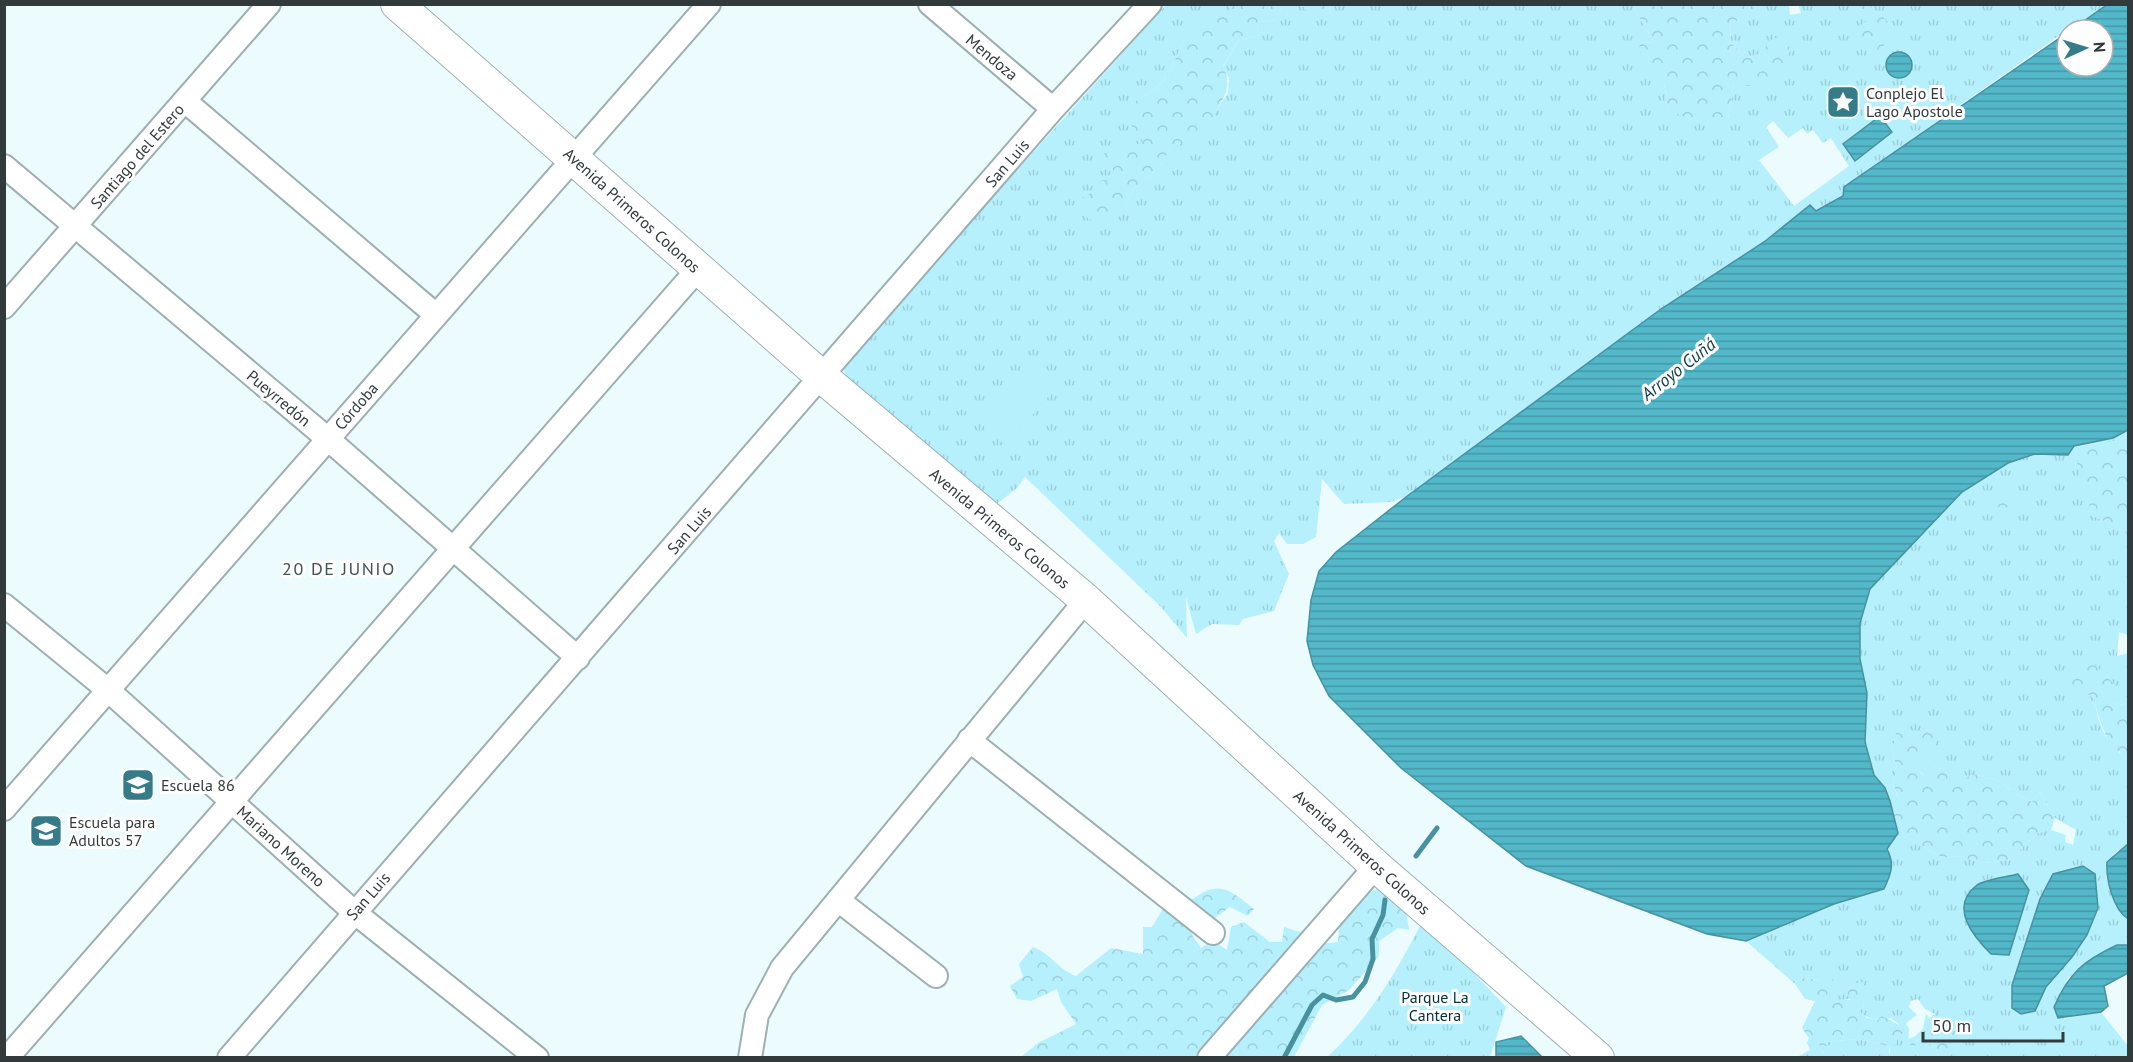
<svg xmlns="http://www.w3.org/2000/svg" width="2133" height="1062" viewBox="0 0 2133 1062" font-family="'PT Sans',sans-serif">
<defs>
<pattern id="grass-tufts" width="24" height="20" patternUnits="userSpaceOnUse" patternTransform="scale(1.5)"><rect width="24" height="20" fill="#b5f0fc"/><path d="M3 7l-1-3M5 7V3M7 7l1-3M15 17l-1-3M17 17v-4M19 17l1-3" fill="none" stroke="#9ccfd9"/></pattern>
<pattern id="forest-crowns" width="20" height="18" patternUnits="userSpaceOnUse" patternTransform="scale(1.5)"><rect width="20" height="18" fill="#b5f0fc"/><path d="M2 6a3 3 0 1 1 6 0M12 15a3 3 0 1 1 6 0" fill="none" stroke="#9ccfd9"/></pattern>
<pattern id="water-rules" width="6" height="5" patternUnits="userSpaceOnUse" patternTransform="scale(1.5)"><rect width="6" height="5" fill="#52b8ca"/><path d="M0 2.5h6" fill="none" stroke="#4597a5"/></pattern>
</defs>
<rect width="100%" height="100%" fill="#ebfbfe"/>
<!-- grass -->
<path fill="url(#grass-tufts)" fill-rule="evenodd" d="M1329,4L1632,5L1654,42L1639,43L1642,56L1664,82L1668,110L1690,118H1728L1734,84L1774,38L1759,54L1746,58L1730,42L1731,22L1767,15L1764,5H1789L1790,15L1801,13L1798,5H1862V11L1869,20L1867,48L1880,58L1889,24L1880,14L1871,11L1872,5H2108L2067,30L1844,187L1843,196L1815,212L1810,206L1764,242L1661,309L1406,497L1390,502L1344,504L1322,479L1316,537L1303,544H1287L1279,533L1274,541L1289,574L1274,611L1243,619L1239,625L1212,624L1196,634L1186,597L1187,638L1161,607L1025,477L1017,488L993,507L847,382L843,363L1166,5H1230L1229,12L1184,41L1167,77L1154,90L1137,99L1156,133L1130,149L1118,177L1122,216L1133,189L1159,168L1170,149L1188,138L1215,112L1228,93L1229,78L1223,67L1238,41L1258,35L1257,22L1276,20L1282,5H1301L1315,16L1330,13ZM1773,121L1788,138L1803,128L1807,134L1813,130L1823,143L1831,138L1849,166L1794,206L1759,160L1779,147L1766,127Z
M2128,430V440L2075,446L2093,516L2124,530L2128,537V635L2119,632L2117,656L2128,653V695L2124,705L2108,702L2085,692L2095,699C2096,714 2100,727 2108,740C2113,747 2119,749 2122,758L2128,759V844L2114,854L2106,878L2116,902L2128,919V945C2104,945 2085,964 2067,979L2064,1019L2101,1012L2128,1046V1057H1797L1810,1050L1807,1043L1809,1038H1817L1821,1051L1824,1053L1827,1042L1856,1039L1889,1046V1054L1899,1036L1909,1029L1908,1044L1923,1038L1937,1051L1941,1033H1928L1923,1029L1926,1014L1930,1018L1935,1014L1925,1009L1918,999L1911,1001L1909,1007L1917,1015L1906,1023L1902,1021L1900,1025L1891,1018C1878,1021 1870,1020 1859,1012L1864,1005L1862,982L1852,985L1847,993L1851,999L1838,1000L1828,1005L1822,1000L1833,985V976L1820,980L1802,978L1795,984L1746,941L1834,904L1884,889L1887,849L1898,833L1943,858L1959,856L1984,863L2008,860L2038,833L2051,830L2066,835L2065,842L2073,845L2076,830L2055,818L2040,792L2032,802L2016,794L1999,781L1973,774L1964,781L1935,766L1924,775L1913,767L1922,760L1937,734L1926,730L1912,736L1896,733L1892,752L1897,769L1893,784L1898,798L1890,801L1885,788L1874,775L1865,742L1867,693L1860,659V623L1870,589L1962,492L2008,463L2035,454L2068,455L2074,446L2113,438Z
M1423,920L1506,1007L1490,1057L1326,1058C1370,1018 1397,971 1423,920Z"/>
<!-- forest -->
<path fill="url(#forest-crowns)" d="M1230,5H1282L1276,20L1257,22L1258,35L1238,41L1223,66C1232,86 1226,95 1215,112L1218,126L1170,149L1159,168L1133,189L1122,216L1095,222L1081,214L1080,199L1095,191L1100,181L1117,177L1103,151L1130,149L1155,133H1138L1126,120L1137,99L1154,90L1167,77L1184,41L1204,16L1228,12Z
M1301,5H1329L1330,13L1315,17Z
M1632,5H1764L1767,15L1731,22L1730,42L1746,58L1759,54L1774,37L1791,48L1784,67L1759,87L1734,84L1728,118L1711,128L1668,110L1664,82L1643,70L1639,43L1654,42Z
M1862,5H1872L1871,11L1880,14L1890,24L1880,59L1854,40L1857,28L1868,20L1862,11Z
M2127,439L2128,440V537L2124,530L2093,516L2081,482L2074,447Z
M2003,489L2013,495V503L2000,512L1995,497Z
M2091,661L2117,687L2109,702L2124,705L2128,695V759L2121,758L2120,751L2111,750C2106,731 2096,718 2095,699L2068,681L2074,662Z
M1925,730L1937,733L1933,758L1922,760L1914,767L1923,775L1935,766L1963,780L1973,774L1999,781L2016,794L2032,802L2040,792L2055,818L2051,830L2038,833L2008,860L1984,863L1959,856L1943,858L1898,833L1890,801L1898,797L1893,784L1897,769L1892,752L1896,732L1912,736Z
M1392,880L1405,903L1409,930L1398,928L1379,941V956L1349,990L1322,1005L1294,1057H1021L1038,1043L1076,1024L1061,1002L1057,989L1031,1001L1017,999L1010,986L1023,977L1019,964L1033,947C1053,955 1056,968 1076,976L1111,948L1143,954V927H1152L1163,909L1159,887L1193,899C1220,879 1231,891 1254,909L1248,916L1230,907L1205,925L1192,921V935L1201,948L1212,940L1227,950L1231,927L1244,922L1270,942H1282L1284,927L1303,933L1302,946L1338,942L1340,918L1355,901Z
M1825,973L1833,976L1834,997L1823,1000L1828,1004L1838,1000H1851L1847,993L1852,985L1862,982L1867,997L1860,1012L1867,1018L1878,1020L1882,1016L1899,1025L1902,1021L1906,1023L1909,1029L1899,1036L1894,1046L1896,1054L1891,1057L1889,1046L1856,1039L1827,1042L1825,1053L1821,1051L1817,1038H1809L1802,1028L1815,1001L1805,999L1795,984L1802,978L1820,980Z
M1947,1021L1959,1031C1954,1042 1949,1051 1937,1051L1923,1038L1917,1040L1915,1046L1908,1044V1039L1914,1037L1923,1029L1928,1033L1934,1030L1941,1033V1025Z"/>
<!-- garden -->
<path fill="#b5f0fc" d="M1032,361L1059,384L1006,446L979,422Z"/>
<!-- water -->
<path fill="url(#water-rules)" stroke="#48929f" stroke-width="1.5" d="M2108,4L2128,5V430L2113,438L2074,446L2068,455L2035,454L2008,463L1962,492L1870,589L1860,623V659L1867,693L1865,742L1874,775L1885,788L1890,801L1898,833L1887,849C1895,864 1891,874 1884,889L1834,904L1746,941L1707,934L1526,866L1401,768L1329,696L1313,665L1307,641L1311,600L1319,571L1336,552L1406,497L1661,309L1764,242L1810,205L1816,211L1843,196L1844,187L2067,33V66H2103V30H2071Z
M1886 65a13 13 0 1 1 26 0a13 13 0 1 1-26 0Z
M1880,116L1892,132L1855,161L1843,144Z
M2128,844V919C2113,909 2106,880 2107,862Z
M2083,866L2095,874L2098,908L2087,935L2072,957L2046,987L2035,1011L2021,1014L2012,1008V985L2040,899L2053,874Z
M2018,874L2029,890L2009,955L1991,954C1974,937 1948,907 1977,885C1986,879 2007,877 2018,874Z
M2117,945H2128V973L2104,986L2108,1006L2101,1012L2058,1018L2054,1007C2069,973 2083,961 2117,945Z
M1521,1036L1542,1057H1496V1042Z"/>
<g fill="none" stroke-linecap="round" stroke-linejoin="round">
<!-- stream -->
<path stroke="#48929f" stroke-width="5" d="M1416,856L1437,828
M1284,1058L1312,1005L1323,995L1336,1000L1353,997L1365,982L1373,959L1372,939L1383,915L1385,900"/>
<!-- street casing -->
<g stroke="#9cafb3" stroke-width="26">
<path id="street" d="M930,4L1053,109
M185,101L436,315
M4,166L328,439L578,658
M4,307L269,4
M4,605L108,690L354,912L537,1058
M969,740L1213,933
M4,809L709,4
M838,900L936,976
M7,1058L698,269
M229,1058L1053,109L1150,4
M750,1058L757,1015L782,968L1086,600
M1209,1058L1376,866"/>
</g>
<!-- secondary casing -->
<g stroke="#9cafb3" stroke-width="34">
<path id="secondary" d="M397,4L821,376L1086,600L1376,866L1598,1058"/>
</g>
<!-- street -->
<use href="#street" stroke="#fff" stroke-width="22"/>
<!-- secondary -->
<use href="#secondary" stroke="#fff" stroke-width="32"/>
</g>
<!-- icons -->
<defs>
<g id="sight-square" transform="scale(1.725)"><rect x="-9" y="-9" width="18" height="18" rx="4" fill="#357b88" stroke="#fff"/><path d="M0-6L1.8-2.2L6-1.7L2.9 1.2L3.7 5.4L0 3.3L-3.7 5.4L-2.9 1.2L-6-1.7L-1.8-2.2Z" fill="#fff"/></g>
<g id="school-square" transform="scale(1.725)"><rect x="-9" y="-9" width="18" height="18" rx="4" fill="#357b88" stroke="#fff"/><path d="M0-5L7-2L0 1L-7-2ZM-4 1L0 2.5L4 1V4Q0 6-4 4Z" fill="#fff"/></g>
</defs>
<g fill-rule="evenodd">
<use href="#sight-square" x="1843" y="102"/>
<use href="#school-square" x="138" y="785"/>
<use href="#school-square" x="46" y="831"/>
</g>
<g text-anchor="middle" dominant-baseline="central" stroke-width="6" stroke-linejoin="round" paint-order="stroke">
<!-- street labels -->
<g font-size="16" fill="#323a3c" stroke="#fff">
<text transform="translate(992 57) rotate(40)">Mendoza</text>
<text transform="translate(137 156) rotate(-49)">Santiago del Estero</text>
<text transform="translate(1007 163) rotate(-49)">San Luis</text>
<text transform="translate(632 210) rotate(42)">Avenida Primeros Colonos</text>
<text transform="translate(279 398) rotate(40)">Pueyrredón</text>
<text transform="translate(356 406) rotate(-49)">Córdoba</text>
<text transform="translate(1000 528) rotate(40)">Avenida Primeros Colonos</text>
<text transform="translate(689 530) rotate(-49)">San Luis</text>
<text transform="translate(281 846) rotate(42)">Mariano Moreno</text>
<text transform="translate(1362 852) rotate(42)">Avenida Primeros Colonos</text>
<text transform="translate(368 896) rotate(-49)">San Luis</text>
</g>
<!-- poi labels -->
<g font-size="16" fill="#323a3c" stroke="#fff" text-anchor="start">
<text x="1866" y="93">Conplejo El<tspan x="1866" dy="18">Lago Apostole</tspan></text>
<text x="161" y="785">Escuela 86</text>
<text x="69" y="822">Escuela para<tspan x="69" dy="18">Adultos 57</tspan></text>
</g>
<!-- park labels -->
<g font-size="16" fill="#003038" stroke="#fff">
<text x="1435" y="997">Parque La<tspan x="1435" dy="18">Cantera</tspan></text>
</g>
<!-- water labels -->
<g font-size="18" font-style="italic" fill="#0e3e45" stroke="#fff">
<text transform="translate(1678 369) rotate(-38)">Arroyo Cuñá</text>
</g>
<!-- neighbourhood labels -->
<g font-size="18" letter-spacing="1.5" fill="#415256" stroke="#fff">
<text x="339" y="568">20 DE JUNIO</text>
</g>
</g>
<!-- border -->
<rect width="2133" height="1062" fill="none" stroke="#323a3c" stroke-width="12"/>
<!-- north arrow -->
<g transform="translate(2085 48) rotate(86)"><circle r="28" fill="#ffffff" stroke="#adb0b1" stroke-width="1.5"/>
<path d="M0-4.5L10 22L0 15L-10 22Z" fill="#357b88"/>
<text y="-9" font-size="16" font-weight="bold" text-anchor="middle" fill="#323a3c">N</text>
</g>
<!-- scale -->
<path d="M1923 1032v9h140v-9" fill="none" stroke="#323a3c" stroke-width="3"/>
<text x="1932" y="1032" font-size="18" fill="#323a3c" stroke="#ffffff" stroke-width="4.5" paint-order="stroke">50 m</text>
</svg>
